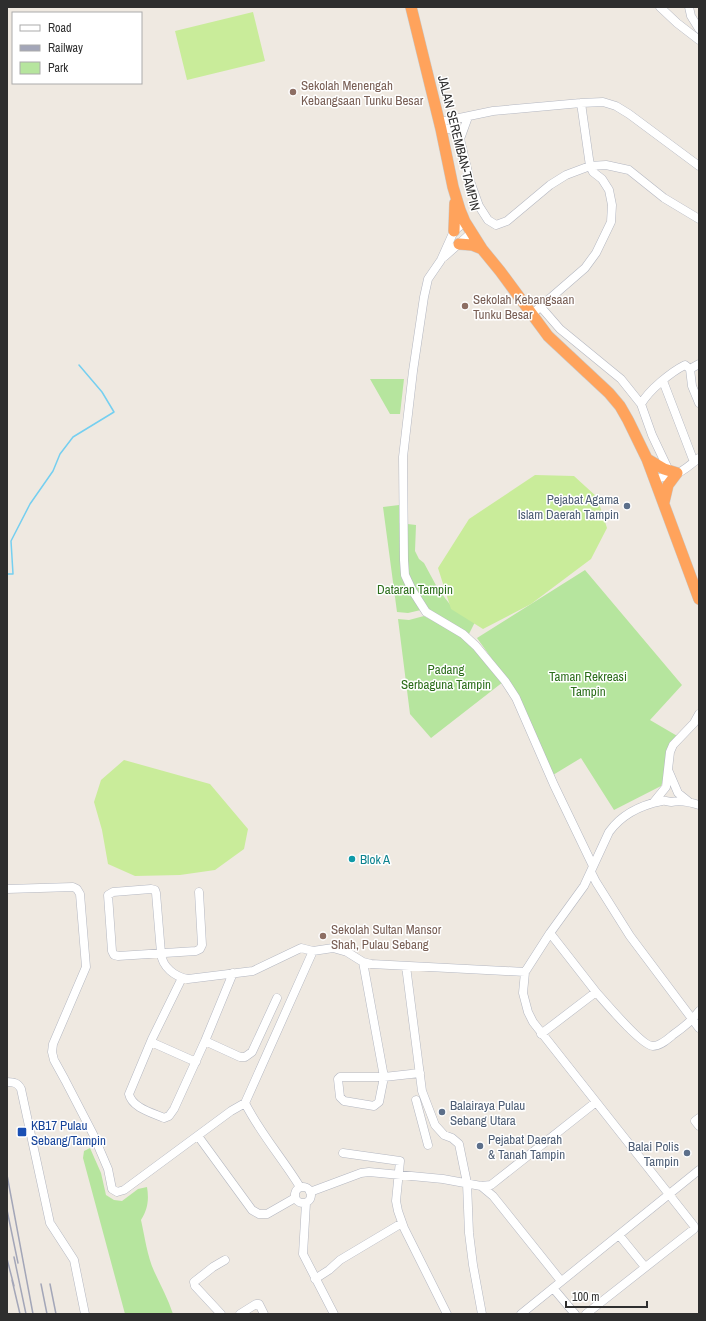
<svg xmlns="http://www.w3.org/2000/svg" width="706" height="1321" viewBox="0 0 706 1321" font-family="'Archivo Narrow',sans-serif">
<rect width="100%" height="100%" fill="#efe9e1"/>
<!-- green -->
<path fill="#b6e59e" d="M370,379H404L400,414H390Z
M399,505V523L416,525L415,551L419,559L424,563L438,589L452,607L475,622L467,638L425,609L408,613L397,612L383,507Z
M585,570L682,685L650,720L679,737L661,786L614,810L581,758L553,775L510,684L477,638Z
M424,616L465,638L503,682L431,738L410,714L398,619L409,620Z
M90,1148L101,1173L106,1195L114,1200L122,1201L138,1189L147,1187C149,1199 148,1209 141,1220C145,1238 147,1255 154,1271C161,1286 168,1299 173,1314H125L83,1158L84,1151Z"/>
<!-- pitch -->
<path fill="#c9ec9a" d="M253,12L265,61L187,80L175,31Z
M535,475L574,476L597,497L607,528L591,559L531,604L483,629L451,609L438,568L469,519Z
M124,760L210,784L248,829L244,849L215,870L180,875L135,876L108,864L102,830L94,802L101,780Z"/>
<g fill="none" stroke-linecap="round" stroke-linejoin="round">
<!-- stream -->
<path stroke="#75cff0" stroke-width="1.5" d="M7,574H13L11,541L30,504L53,471L60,454L73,437L114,412L102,392L79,365"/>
<!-- minor casing -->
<g stroke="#b4b7c1" stroke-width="9">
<path id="minor" d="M660,7L677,23L699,40
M689,7L691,16L699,29
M440,122L493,111L581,103L603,102L616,106L629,114L699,166
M441,129H451L460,139L470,181L479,206L488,220L496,225L507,221L550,185L566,175L590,166L606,165L629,170L664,198L699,219
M460,139L468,117
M465,222L454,231L441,260L428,279L424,297L413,371L403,457L404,560L405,575L412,590L426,612L463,634L476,646L505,681L516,698L554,785L593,866
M444,257L471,233
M540,306L560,329L621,379L641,404L652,435L670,473
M532,314L585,268L596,253L611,222L612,205L609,190L602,179L593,172L590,166L581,103
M690,369L692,386L699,403
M690,369L699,364
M663,381L694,462
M641,404C649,390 671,372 685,365L690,369
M655,479C661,477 665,477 671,476C681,474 691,464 699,458
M669,772L678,793L688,801
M653,803L666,787L670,752L673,745L694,723L699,714
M591,872L596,882L630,936L699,1028
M7,889L73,887L77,889L80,894L86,967L53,1044L52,1052L54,1060L65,1080L93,1134L108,1169L112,1189L117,1192L124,1190L231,1111L245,1103L313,951
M199,892L202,945L200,949L196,951L118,956L114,955L112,951L108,895L113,892L151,889L155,890L156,893L161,953C162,967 175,977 188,979L253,971L301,948L313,951L333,948L347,952L363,962L371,964L525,972
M363,962L384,1077L379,1102L374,1106L344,1101L340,1097L338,1079L340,1077H384L420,1073
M406,966L422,1091L435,1125L444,1135L452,1138L459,1144L467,1183L469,1233L473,1265L482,1314
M182,978L152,1039L129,1094C132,1108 153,1113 164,1118L169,1116L174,1109L205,1041L233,973
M596,992C604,1001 643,1047 653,1046C661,1046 669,1038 674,1034C684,1027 692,1021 699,1011
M541,1034L596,992L550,933
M205,1041L240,1057H245L252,1052L277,998
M151,1042L196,1062
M7,1082C14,1082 18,1083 21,1089L50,1223L74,1260L85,1314
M416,1100L428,1145
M245,1103C260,1133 283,1159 300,1187
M699,1118L695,1121L699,1126
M198,1136L252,1210L259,1214H267L295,1198
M343,1153L400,1161L396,1201L398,1211L404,1228L447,1314
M481,1186L493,1196L561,1281
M295 1195a8 8 0 1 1 16 0a8 8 0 1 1-16 0Z
M310,1192L361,1173L369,1172L443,1179L481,1186L491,1185L596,1102
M306,1203L303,1254L334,1314
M619,1235L645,1267
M315,1279L329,1270L340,1260L402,1223
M553,1288L575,1314
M221,1314L195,1286L194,1282L213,1267L225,1260
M240,1314L256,1304H259L264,1314
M521,1314L699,1170
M586,1314L694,1229V1226L533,1022L528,1012L523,993L525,972L550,933L584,886L609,832C622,814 641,805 662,801C666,800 668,802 671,802C681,800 690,802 699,805"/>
</g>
<!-- highway casing -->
<g stroke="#c9c9c9" stroke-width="12">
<path id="highway" d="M411,7L441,129L453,187L460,210L465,222L482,249L500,271L548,336L609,393L620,406L628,420L647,459L699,599
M454,231L455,203
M459,244L472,245L482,249
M647,459L664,469L677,473L668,485L664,502"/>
</g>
<!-- minor -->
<use href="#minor" stroke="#fff" stroke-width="8"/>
<!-- highway -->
<use href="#highway" stroke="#ffa35c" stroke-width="11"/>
<!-- rail -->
<path stroke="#a3a6b8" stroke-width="1.5" d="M7,1175L33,1314
M7,1210L18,1263
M14,1257L26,1314
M7,1259L14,1286
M12,1280L20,1314
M41,1284L47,1314
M50,1284L56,1314"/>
</g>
<!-- markers -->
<g fill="#8d6e63" stroke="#fff" stroke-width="1.5">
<circle cx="293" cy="92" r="4"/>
<circle cx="465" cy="306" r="4"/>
<circle cx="323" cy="936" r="4"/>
</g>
<g fill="#5c6f8a" stroke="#fff" stroke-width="1.5">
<circle cx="627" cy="506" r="4"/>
<circle cx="442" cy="1112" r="4"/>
<circle cx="480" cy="1146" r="4"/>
<circle cx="687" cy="1153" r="4"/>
</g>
<circle fill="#0f9aa8" stroke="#fff" stroke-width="1.5" cx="352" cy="859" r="4"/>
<rect fill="#1a4fb4" stroke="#fff" stroke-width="1.5" x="17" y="1127" width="10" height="10" rx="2"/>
<g text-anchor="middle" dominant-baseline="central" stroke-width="3" stroke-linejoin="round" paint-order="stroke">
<!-- education labels -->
<g font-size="13" fill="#785e54" stroke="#fff" text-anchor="start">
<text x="301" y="85">Sekolah Menengah<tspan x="301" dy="15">Kebangsaan Tunku Besar</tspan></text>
<text x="473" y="299">Sekolah Kebangsaan<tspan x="473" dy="15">Tunku Besar</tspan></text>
<text x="331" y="929">Sekolah Sultan Mansor<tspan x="331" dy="15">Shah, Pulau Sebang</tspan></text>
</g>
<!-- street labels -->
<g font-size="13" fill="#2e2e2e" stroke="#fff">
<text transform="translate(459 143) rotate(76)">JALAN SEREMBAN-TAMPIN</text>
</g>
<!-- service labels -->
<g font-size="13" fill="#4e5e75" stroke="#fff" text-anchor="end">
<text x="619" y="499">Pejabat Agama<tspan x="619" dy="15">Islam Daerah Tampin</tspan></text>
<text x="450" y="1105" text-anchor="start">Balairaya Pulau<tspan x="450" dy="15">Sebang Utara</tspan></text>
<text x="488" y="1139" text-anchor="start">Pejabat Daerah<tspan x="488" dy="15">&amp; Tanah Tampin</tspan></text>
<text x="679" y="1146">Balai Polis<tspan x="679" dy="15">Tampin</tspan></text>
</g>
<!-- park labels -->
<g font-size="13" fill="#2c6e1b" stroke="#fff">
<text x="415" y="589">Dataran Tampin</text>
<text x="446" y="669">Padang<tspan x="446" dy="15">Serbaguna Tampin</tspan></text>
<text x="588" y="676">Taman Rekreasi<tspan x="588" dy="15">Tampin</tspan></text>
</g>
<!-- culture labels -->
<g font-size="13" fill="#0d838f" stroke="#fff" text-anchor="start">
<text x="360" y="859">Blok A</text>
</g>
<!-- transit labels -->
<g font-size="13" fill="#164399" stroke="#fff" text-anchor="start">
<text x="31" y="1125">KB17 Pulau<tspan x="31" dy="15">Sebang/Tampin</tspan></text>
</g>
</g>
<!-- border -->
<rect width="706" height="1321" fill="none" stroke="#2e2e2e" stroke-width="16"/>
<!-- legend -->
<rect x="12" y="12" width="130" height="72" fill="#ffffff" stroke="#ababab"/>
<rect x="20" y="25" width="20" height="6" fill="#ffffff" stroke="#ababab"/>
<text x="48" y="32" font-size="12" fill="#2e2e2e">Road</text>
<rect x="20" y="45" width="20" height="6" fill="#a3a6b8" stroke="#ababab"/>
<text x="48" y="52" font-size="12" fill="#2e2e2e">Railway</text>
<rect x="20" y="62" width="20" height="12" fill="#b6e59e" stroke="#ababab"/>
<text x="48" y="72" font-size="12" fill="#2e2e2e">Park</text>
<!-- scale -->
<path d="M566 1301v6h81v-6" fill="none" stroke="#2e2e2e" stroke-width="2"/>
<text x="572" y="1301" font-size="12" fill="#2e2e2e" stroke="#ffffff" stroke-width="3" paint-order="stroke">100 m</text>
</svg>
